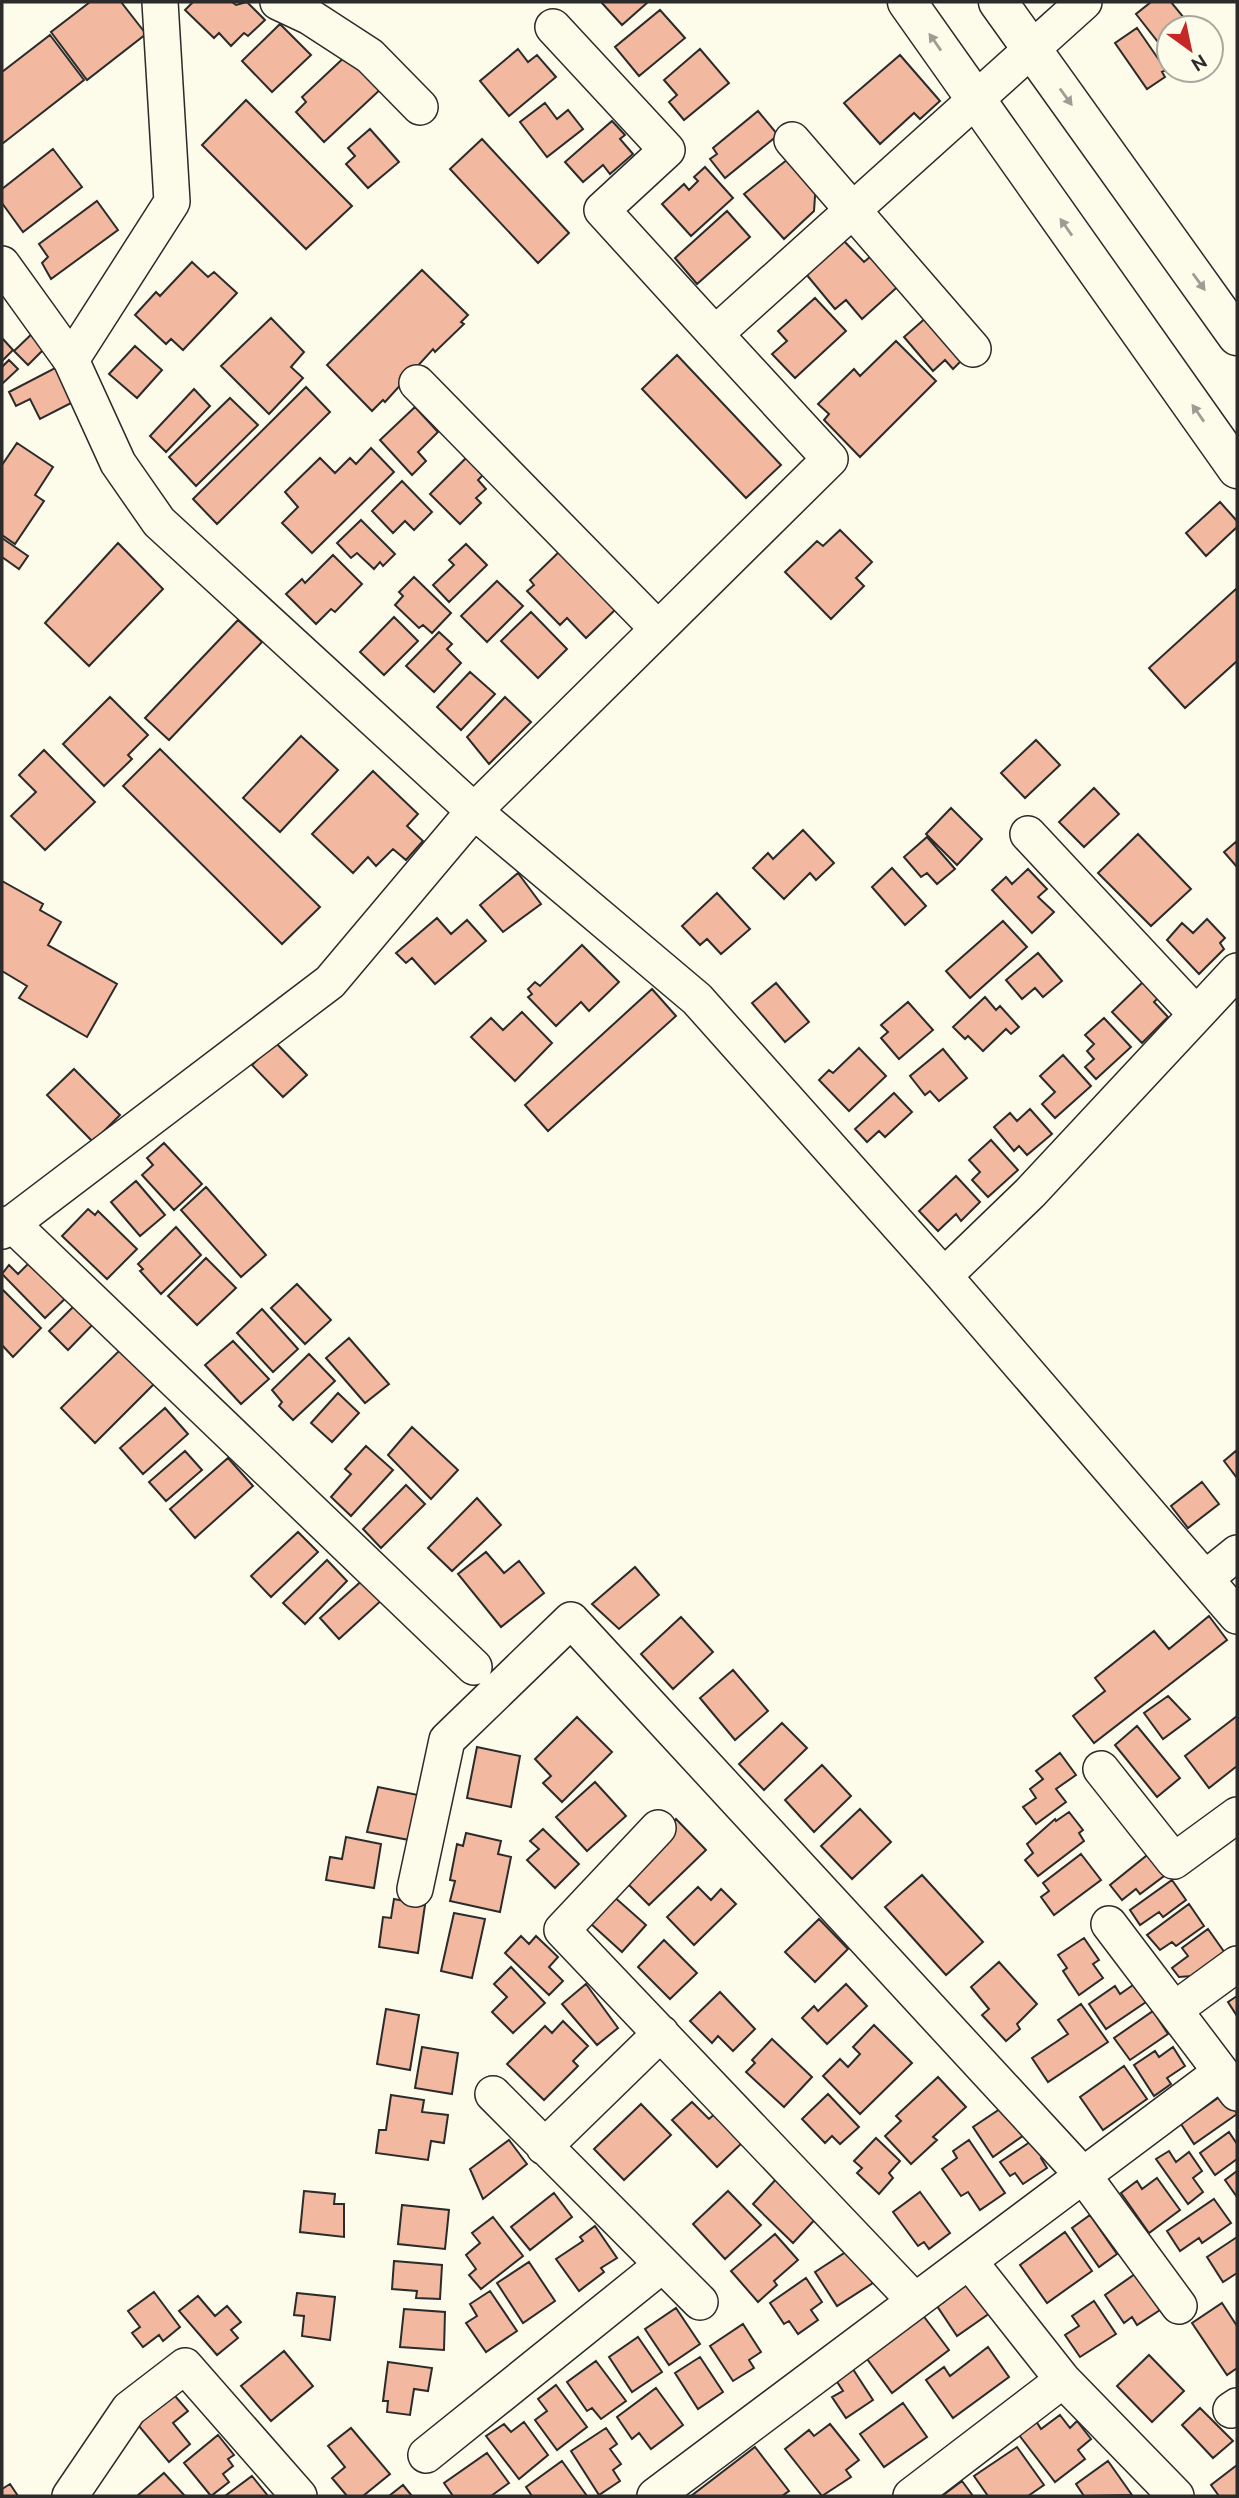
<svg xmlns="http://www.w3.org/2000/svg" width="1239" height="2498" viewBox="0 0 1239 2498" font-family="Ubuntu,sans-serif">
<rect width="100%" height="100%" fill="#fdfbea"/>
<!-- building -->
<path fill="#f2b8a0" stroke="#2b2b2b" stroke-width="2" d="M90,2H121L146,34L87,80L51,32Z
M193,2H232L236,5L247,2L265,20L248,36L244,33L231,46L219,33L214,38L185,10Z
M601,2H648L622,25Z
M1151,2H1171L1185,19L1174,28H1169V56L1136,14Z
M660,10L685,38L639,76L615,47Z
M280,24L311,55L272,92L242,61Z
M1137,28L1166,70L1162,72L1165,77L1147,89L1115,43Z
M50,35L84,80L2,144V72Z
M518,49L528,62L537,55L556,77L509,116L480,81Z
M700,49L729,83L684,120L669,102L677,95L664,80Z
M350,52L383,87L324,142L296,112L306,102L302,97Z
M900,55L940,101L920,119L914,113L880,144L844,103Z
M246,100L352,206L306,249L202,145Z
M545,103L557,119L568,110L583,129L547,157L520,122Z
M758,111L778,135L725,178L710,159L717,154L713,148Z
M612,121L625,135L620,139L633,154L610,174L603,165L583,182L565,162Z
M370,129L399,162L368,188L346,164L355,156L348,148Z
M482,139L569,233L538,263L450,169Z
M53,149L82,187L23,232L2,203V189Z
M793,155L816,181L814,211L784,239L744,194Z
M705,167L733,198L691,236L662,204L684,184L689,190L698,181L694,177Z
M97,201L118,230L51,279L42,263L48,257L39,244Z
M727,211L750,237L697,284L675,258Z
M844,241L864,262L877,251L904,281L862,319L846,300L835,309L806,274Z
M192,262L208,277L214,272L237,293L183,350L171,339L166,344L135,315L156,292L160,296Z
M422,270L468,315L461,322L464,324L435,352L433,349L385,402L383,400L372,411L327,365Z
M815,298L846,331L795,378L772,354L787,341L778,331Z
M928,316L965,357L953,369L945,360L933,371L904,337Z
M271,318L304,352L291,367L303,378L269,414L221,366Z
M38,328L47,346L28,365L14,351Z
M2,338L13,350L2,361Z
M896,341L936,381L860,457L824,420L829,414L818,404L854,369L860,376Z
M135,346L162,370L137,398L109,374Z
M677,355L781,465L746,498L642,389Z
M9,360L18,369L2,384V367Z
M57,367L75,401L40,419L30,399L16,406L9,392Z
M306,387L330,412L217,524L193,499Z
M194,389L210,406L166,452L150,436Z
M230,398L258,425L196,486L169,457Z
M415,407L438,432L418,452L426,461L412,475L380,440Z
M17,443L53,467L35,495L44,501L15,544L2,535V465Z
M371,448L394,472L312,553L282,523L298,507L285,492L320,458L335,473L350,458L356,464Z
M466,458L483,475L478,480L486,489L476,498L481,503L460,524L430,494Z
M402,481L432,512L414,530L405,521L393,533L372,511Z
M1220,502L1237,521V527L1206,556L1186,533Z
M361,520L395,554L383,566L380,562L374,569L357,553L351,558L337,543Z
M840,530L872,562L856,578L864,586L831,619L785,572L817,541L823,546Z
M2,538L28,556L19,569L2,557Z
M118,543L163,589L89,666L45,623Z
M466,544L487,565L449,602L433,585L454,565L449,560Z
M562,549L616,609L586,638L567,618L560,625L527,591L534,585L530,580Z
M333,555L362,584L335,612L331,609L316,624L286,594L302,579L305,583Z
M414,577L451,613L432,633L423,625L419,628L395,605L403,596L399,592Z
M497,581L523,606L487,642L461,616Z
M1237,588V661L1185,708L1149,668Z
M531,612L567,649L538,678L501,641Z
M394,617L418,641L384,675L360,652Z
M238,620L262,642L169,740L145,718Z
M439,632L452,644L447,649L461,663L434,692L406,666Z
M470,672L495,694L461,730L437,707Z
M110,697L148,735L128,755L132,759L104,786L63,744Z
M505,697L531,722L489,764L467,737Z
M301,736L338,770L280,832L243,798Z
M1036,740L1060,765L1025,798L1001,773Z
M160,749L320,907L282,944L123,786Z
M44,750L95,802L45,850L11,816L36,792L19,775Z
M373,771L418,814L407,826L423,841L406,860L393,849L376,866L368,857L353,873L312,834Z
M1094,788L1119,814L1084,847L1059,822Z
M951,808L982,839L957,865L926,834Z
M803,830L834,863L816,880L810,873L784,899L753,868L768,853L773,859Z
M1138,834L1191,889L1151,926L1098,873Z
M927,837L955,869L937,884L927,873L921,877L904,857Z
M1237,841V867L1224,852Z
M892,868L926,906L905,925L872,887Z
M1028,869L1047,889L1038,897L1054,912L1032,933L992,890L1006,877L1012,884Z
M518,873L541,904L503,932L480,905Z
M2,881L43,904L40,910L61,922L48,945L117,984L87,1037L19,998L27,986L2,971Z
M717,893L750,929L721,954L707,939L700,945L682,926Z
M437,918L451,934L467,920L486,941L435,984L412,958L406,963L396,953Z
M1207,919L1225,938L1220,943L1224,949L1199,974L1167,940L1182,923L1193,933Z
M1003,921L1027,947L970,998L946,971Z
M582,945L619,982L589,1011L581,1002L556,1026L528,997L532,994L528,989L535,982L540,986Z
M1038,953L1062,981L1043,997L1035,988L1022,999L1006,980Z
M1146,979L1161,995L1154,1002L1168,1017L1142,1043L1112,1012Z
M776,983L809,1022L785,1042L752,1003Z
M652,989L676,1016L548,1131L525,1105Z
M985,997L996,1010L1000,1006L1019,1027L1011,1034L1006,1029L983,1051L968,1036L965,1039L953,1027Z
M908,1002L933,1030L899,1059L881,1038L888,1032L881,1025Z
M522,1012L552,1043L515,1081L471,1037L491,1018L503,1030Z
M1104,1018L1131,1047L1096,1079L1085,1067L1094,1059L1087,1051L1094,1044L1085,1035Z
M275,1042L307,1075L283,1097L252,1065Z
M859,1048L886,1076L849,1111L819,1080L829,1070L833,1073Z
M943,1049L967,1078L939,1101L930,1091L925,1095L910,1076Z
M1063,1055L1091,1086L1055,1118L1042,1104L1055,1092L1040,1076Z
M74,1069L120,1115L93,1142L47,1095Z
M894,1093L912,1112L885,1137L879,1131L867,1142L855,1129Z
M1030,1109L1052,1134L1027,1155L1019,1146L1014,1151L994,1127L1010,1113L1017,1121Z
M991,1140L1018,1170L988,1197L972,1180L980,1172L969,1160Z
M164,1143L202,1184L174,1210L142,1175L153,1165L147,1158Z
M956,1176L980,1202L961,1221L956,1214L938,1231L919,1211Z
M136,1181L165,1215L140,1236L111,1202Z
M206,1187L266,1255L241,1277L181,1210Z
M88,1209L95,1215L98,1211L137,1249L107,1279L62,1236Z
M176,1227L201,1255L161,1294L140,1271L143,1269L138,1264Z
M35,1257L71,1293L45,1318L2,1274L9,1265L18,1274Z
M206,1258L236,1288L197,1325L168,1296Z
M297,1284L331,1320L305,1344L271,1308Z
M2,1289L41,1328L13,1357L2,1345Z
M79,1301L98,1319L68,1350L49,1331Z
M262,1309L298,1349L273,1372L237,1333Z
M349,1338L389,1384L365,1403L326,1358Z
M233,1341L269,1379L241,1404L205,1365Z
M122,1348L159,1379L95,1443L61,1408Z
M309,1354L335,1381L293,1420L279,1406L282,1402L272,1390Z
M338,1393L359,1413L332,1442L311,1423Z
M165,1408L188,1434L143,1474L120,1448Z
M412,1427L458,1470L431,1499L388,1455Z
M366,1446L393,1470L351,1516L331,1497L351,1474L345,1469Z
M1237,1450V1478L1224,1461Z
M185,1451L202,1470L166,1501L149,1482Z
M228,1458L253,1486L195,1538L170,1509Z
M1202,1482L1219,1504L1188,1528L1171,1506Z
M406,1485L425,1504L381,1548L363,1529Z
M477,1498L501,1525L452,1571L428,1548Z
M298,1532L318,1552L271,1597L251,1576Z
M486,1552L504,1573L519,1561L544,1593L501,1627L458,1574Z
M327,1560L347,1581L305,1624L283,1603Z
M635,1567L659,1595L619,1629L592,1604Z
M365,1578L384,1598L339,1639L320,1618Z
M1209,1616L1227,1640L1094,1743L1073,1716L1105,1691L1095,1678L1154,1631L1169,1649Z
M681,1617L713,1652L673,1689L641,1654Z
M733,1670L768,1711L735,1740L700,1698Z
M1168,1696L1190,1719L1163,1739L1144,1713Z
M1237,1716V1766L1209,1788L1185,1756Z
M577,1717L612,1752L562,1802L543,1783L551,1776L535,1759Z
M782,1723L807,1748L764,1790L739,1764Z
M1137,1726L1180,1778L1157,1797L1115,1745Z
M477,1747L520,1756L511,1807L467,1798Z
M1060,1753L1076,1775L1056,1789L1066,1802L1036,1824L1023,1807L1036,1798L1030,1789L1043,1779L1036,1771Z
M822,1765L851,1796L814,1832L785,1800Z
M595,1782L626,1816L587,1851L556,1817Z
M378,1787L418,1795L409,1840L367,1832Z
M860,1809L891,1842L852,1879L821,1846Z
M1069,1812L1083,1830L1079,1833L1084,1841L1038,1876L1025,1860L1033,1853L1027,1844L1055,1819L1056,1821Z
M676,1819L706,1850L649,1905L619,1875Z
M543,1829L579,1864L555,1888L527,1860L539,1849L530,1841Z
M466,1833L501,1841L498,1854L511,1857L500,1912L450,1901L455,1881L450,1880L457,1844L463,1846Z
M346,1837L381,1844L374,1888L326,1880L330,1857L342,1859Z
M1151,1852L1168,1873L1140,1894L1136,1889L1122,1900L1110,1885Z
M1081,1854L1101,1880L1054,1915L1041,1897L1049,1891L1043,1883Z
M922,1875L983,1942L946,1975L885,1907Z
M1172,1880L1186,1900L1163,1917L1159,1912L1140,1925L1130,1910Z
M603,1887L646,1925L622,1952L579,1913Z
M698,1887L711,1900L721,1889L736,1904L694,1945L667,1917Z
M394,1899L425,1905L418,1953L379,1947L383,1917L391,1918Z
M1189,1904L1204,1926L1176,1946L1172,1942L1160,1950L1147,1935Z
M454,1913L485,1919L472,1978L441,1971Z
M819,1919L848,1949L815,1982L785,1952Z
M1208,1929L1225,1953L1192,1976L1179,1977L1172,1968L1188,1956L1182,1948Z
M521,1936L529,1944L536,1936L558,1957L549,1967L563,1981L549,1995L505,1953Z
M1084,1938L1099,1960L1093,1964L1103,1978L1079,1995L1063,1971L1067,1968L1058,1955Z
M664,1940L697,1973L670,1999L638,1967Z
M999,1962L1037,2004L1017,2024L1020,2029L1006,2041L982,2015L989,2009L971,1987Z
M511,1967L545,2003L513,2033L492,2012L507,1997L494,1984Z
M586,1984L618,2028L597,2045L562,2004Z
M846,1984L867,2006L827,2044L802,2018L814,2006L818,2011Z
M1133,1985L1146,2002L1106,2029L1089,2004L1115,1986L1120,1994Z
M720,1992L755,2029L733,2051L718,2036L712,2043L690,2021Z
M1237,1996V2016L1228,2002Z
M1081,2004L1108,2042L1048,2082L1032,2058L1068,2034L1058,2020Z
M386,2009L419,2015L410,2070L377,2064Z
M1153,2011L1168,2034L1130,2060L1114,2038Z
M563,2021L588,2046L573,2061L578,2066L544,2100L507,2064L545,2026L552,2033Z
M874,2025L912,2063L860,2114L823,2076L840,2059L848,2067L860,2054L853,2047Z
M772,2039L812,2077L784,2107L746,2072L755,2063L752,2060Z
M422,2047L458,2053L452,2094L415,2088Z
M1173,2047L1185,2066L1167,2078L1171,2084L1154,2096L1134,2065L1155,2051L1159,2057Z
M1124,2066L1147,2099L1103,2130L1080,2097Z
M938,2077L966,2107L933,2137L937,2140L911,2164L885,2136L901,2121L896,2116Z
M1225,2093L1237,2114L1194,2144L1181,2124Z
M828,2094L859,2127L840,2144L832,2136L825,2143L802,2119Z
M391,2095L424,2100L422,2112L448,2115L444,2143L431,2141L428,2160L376,2153L379,2130H386Z
M692,2102L709,2119L718,2111L746,2139L717,2167L672,2120Z
M641,2104L671,2135L624,2180L594,2149Z
M1003,2107L1034,2128L993,2157L973,2127Z
M1229,2132L1237,2144V2159L1215,2175L1200,2153Z
M876,2138L900,2161L889,2173L893,2178L879,2194L857,2173L862,2168L854,2161Z
M1036,2138L1047,2154L1041,2158L1047,2168L1023,2184L1015,2173L1010,2176L1000,2162Z
M509,2140L527,2164L483,2199L470,2169Z
M969,2140L1005,2193L980,2210L968,2192L961,2196L942,2169L957,2158L953,2151Z
M1169,2151L1176,2162L1189,2152L1202,2171L1193,2178L1203,2192L1188,2204L1156,2159Z
M1237,2171V2197L1225,2180Z
M780,2175L821,2213L793,2243L753,2204Z
M1157,2178L1180,2210L1149,2233L1121,2193L1137,2181L1142,2189Z
M304,2191L335,2194L334,2204H344V2237L300,2232Z
M728,2191L761,2225L725,2259L693,2224Z
M920,2192L950,2233L929,2249L924,2242L918,2246L893,2212Z
M554,2193L572,2217L530,2250L511,2227Z
M1214,2199L1231,2223L1202,2243L1199,2238L1180,2251L1167,2231Z
M402,2205L449,2210L445,2249L398,2244Z
M1090,2215L1117,2254L1099,2267L1072,2228Z
M493,2217L523,2256L481,2289L469,2275L476,2269L466,2255L480,2243L472,2233Z
M595,2226L617,2258L601,2268L604,2272L579,2291L556,2259L583,2241L580,2237Z
M1065,2232L1092,2271L1047,2303L1020,2265Z
M775,2234L798,2260L774,2281L777,2285L758,2302L731,2271Z
M1237,2237V2273L1223,2282L1207,2257Z
M852,2248L873,2283L837,2306L815,2272Z
M394,2261L442,2265L440,2299L416,2298L417,2291L392,2289Z
M529,2262L555,2301L523,2323L497,2283Z
M1135,2274L1160,2310L1137,2325L1132,2317L1124,2323L1105,2295Z
M965,2277L990,2313L957,2336L937,2306L944,2302L940,2294Z
M806,2278L822,2302L811,2310L818,2320L798,2334L789,2321L784,2324L770,2303Z
M490,2291L517,2331L486,2352L466,2323L477,2316L470,2304Z
M154,2292L180,2327L163,2341L159,2335L143,2347L132,2333L140,2327L128,2311Z
M297,2293L335,2297L330,2340L302,2336L304,2316L294,2315Z
M198,2296L215,2316L227,2306L241,2322L231,2330L238,2338L217,2355L179,2311Z
M1094,2301L1116,2334L1080,2357L1065,2335L1079,2326L1072,2316Z
M1222,2303L1237,2326V2368L1227,2375L1192,2323Z
M676,2308L700,2344L669,2365L645,2329Z
M404,2309L445,2312L444,2350L400,2347Z
M922,2314L949,2350L892,2393L862,2352Z
M743,2324L761,2352L749,2360L754,2368L733,2381L710,2346Z
M638,2337L662,2372L632,2392L609,2357Z
M988,2347L1009,2377L953,2418L926,2380L944,2367L950,2376Z
M284,2351L313,2386L271,2421L241,2386Z
M1149,2355L1184,2391L1152,2422L1117,2386Z
M700,2357L723,2392L698,2409L675,2373Z
M847,2360L873,2400L846,2418L832,2397L843,2391L830,2371Z
M596,2361L626,2401L601,2419L592,2408L587,2411L567,2382Z
M388,2362L432,2368L428,2391L414,2389L410,2415L387,2412L388,2401H383Z
M556,2385L587,2427L557,2450L535,2420L547,2411L538,2399Z
M656,2388L683,2425L651,2449L639,2433L632,2439L617,2417Z
M169,2389L188,2411L173,2423L190,2444L169,2462L133,2419Z
M903,2403L927,2437L884,2467L860,2434Z
M1200,2408L1233,2441L1213,2458L1182,2425Z
M1060,2415L1070,2428L1077,2421L1091,2439L1078,2450L1085,2459L1055,2482L1019,2435L1036,2421L1041,2429Z
M524,2422L548,2455L519,2479L486,2436L504,2424L511,2432Z
M830,2424L859,2460L846,2470L851,2477L822,2496L785,2449L809,2430L814,2436Z
M351,2428L390,2474L363,2496H347L332,2478L345,2467L328,2446Z
M606,2428L617,2444L610,2449L621,2464L613,2470L620,2481L599,2495L571,2451Z
M218,2435L234,2455L228,2459L233,2466L223,2474L229,2482L211,2496L184,2463Z
M755,2447L789,2491L782,2496H691Z
M1017,2447L1044,2485L1028,2496H988L974,2476Z
M487,2453L509,2483L491,2496H453L444,2483Z
M562,2461L587,2496H532L526,2487Z
M1108,2461L1132,2495L1084,2496L1076,2484Z
M1237,2465V2496H1219L1211,2485Z
M164,2473L185,2496H137Z
M252,2476L268,2496H225Z
M962,2481L973,2496H942Z
M10,2484L18,2496H2V2489Z
M403,2485L412,2496H389Z"/>
<g fill="none" stroke-linecap="round" stroke-linejoin="round">
<!-- street casing -->
<g stroke="#2b2b2b" stroke-width="38">
<path id="street" d="M278,2L310,17L370,56L420,107
M553,27L667,150L602,210L715,334
M792,140L973,349
M2,264L71,360L118,463L159,522L474,811L697,999L944,1276L1237,1616
M71,360L172,202L160,2
M417,383L658,629
M1028,834L1196,1014
M11,1223L474,1667
M2,1231L330,982L474,811L830,459L715,334L1084,2
M944,1276L1030,1193L1237,971
M1206,1578L1237,1553
M1101,1769L1174,1861L1237,1815
M658,1828L562,1930L915,2301
M415,1889L447,1740L571,1620L1083,2175L1179,2306
M1109,1924L1237,2093
M1174,2010L1237,1964
M493,2094L700,2302
M544,2147L661,2033
M969,2261L1063,2380L1176,2496
M1231,2410L1237,2406
M426,2455L662,2265
M70,2496L129,2409L185,2366L299,2496
M655,2496L1221,2072
M911,2496L1063,2380"/>
</g>
<!-- secondary casing -->
<g stroke="#2b2b2b" stroke-width="41">
<path id="secondary" d="M907,2L1237,469
M998,2L1237,336"/>
</g>
<!-- street -->
<use href="#street" stroke="#fdfbea" stroke-width="35"/>
<!-- secondary -->
<use href="#secondary" stroke="#fdfbea" stroke-width="38"/>
</g>
<!-- one-way arrows -->
<defs><path id="oneway-solid" d="M-6-.8H1V-3.2L6.5 0L1 3.2V.8H-6Z" transform="scale(1.75)"/></defs>
<g fill="#9e9d94">
<use href="#oneway-solid" transform="translate(935 42) rotate(-125)"/>
<use href="#oneway-solid" transform="translate(1066 97) rotate(54)"/>
<use href="#oneway-solid" transform="translate(1066 227) rotate(-125)"/>
<use href="#oneway-solid" transform="translate(1199 282) rotate(54)"/>
<use href="#oneway-solid" transform="translate(1198 413) rotate(-125)"/>
</g>
<!-- border -->
<rect width="1239" height="2498" fill="none" stroke="#2b2b2b" stroke-width="7"/>
<!-- north arrow -->
<g transform="translate(1190 49) rotate(147)"><circle r="33" fill="#fdfbea" stroke="#a9a89e" stroke-width="2"/>
<path d="M0-5L12 26L0 18L-12 26Z" fill="#c62828"/>
<text y="-10" font-size="19" font-weight="bold" text-anchor="middle" fill="#2b2b2b">N</text>
</g>
</svg>
